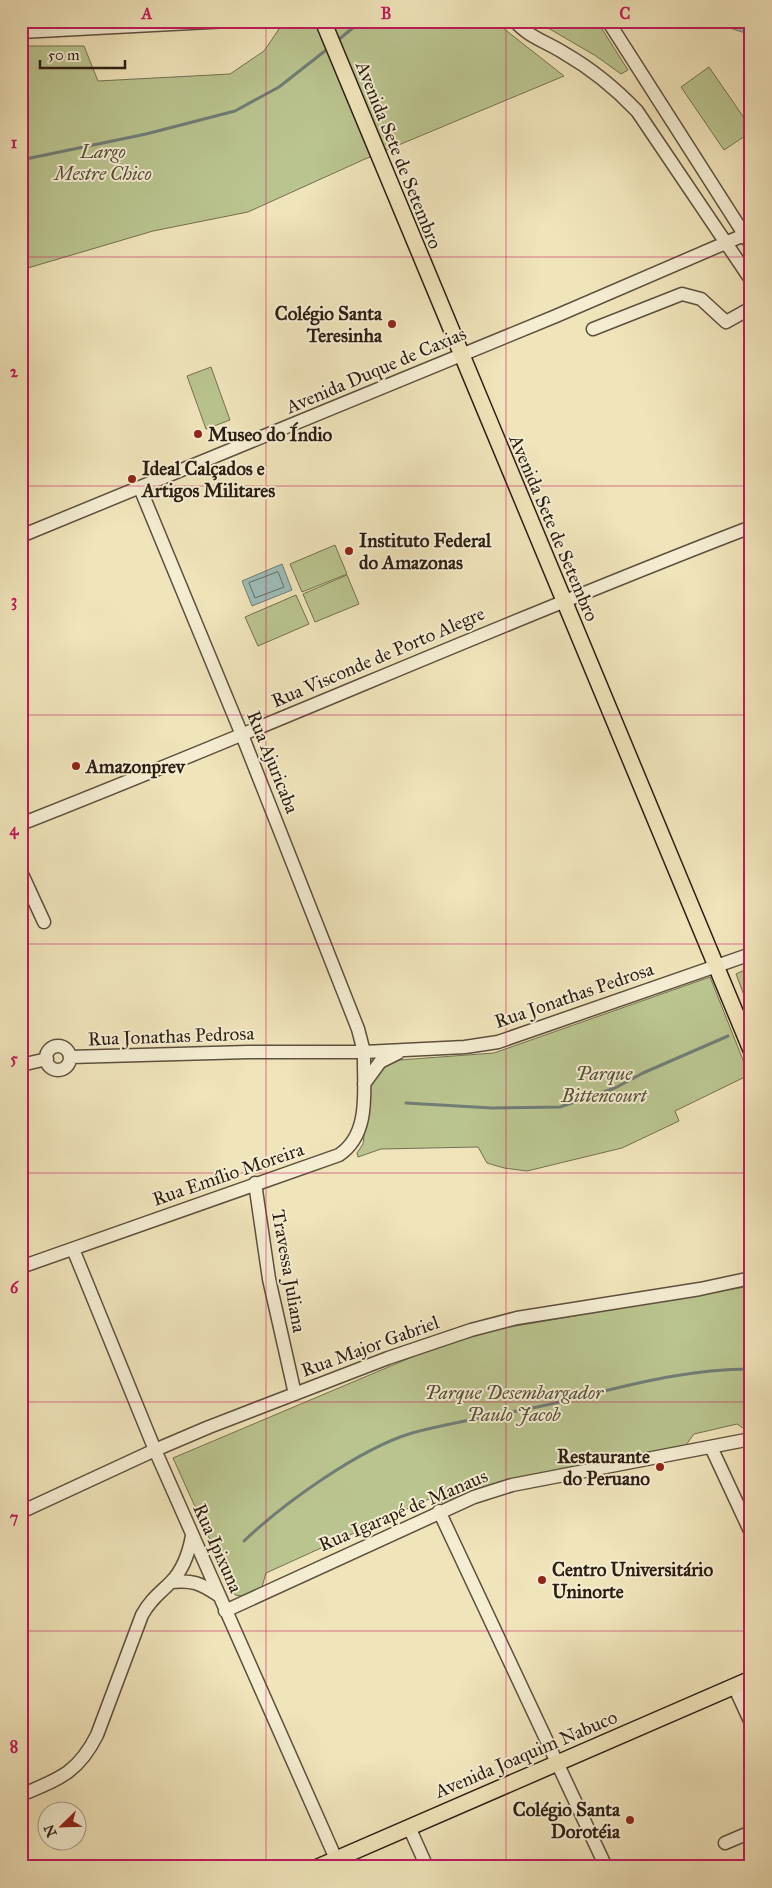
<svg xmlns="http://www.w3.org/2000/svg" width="772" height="1888" viewBox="0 0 772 1888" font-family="'IM FELL Great Primer',serif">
<rect width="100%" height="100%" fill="#f0e4ba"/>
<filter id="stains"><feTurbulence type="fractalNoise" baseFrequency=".004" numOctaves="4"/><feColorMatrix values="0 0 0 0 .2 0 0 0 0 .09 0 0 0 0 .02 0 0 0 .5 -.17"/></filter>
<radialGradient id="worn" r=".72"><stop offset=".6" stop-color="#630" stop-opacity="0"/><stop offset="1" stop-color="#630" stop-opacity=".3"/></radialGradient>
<!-- green -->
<path fill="#bac48f" stroke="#737151" d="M278,21H494L564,76L365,159L248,212L153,231L21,270V46H84L98,81L230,74L264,51L279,29Z
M536,21H597L628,70L621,74L596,56Z
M709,67L751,128V132L724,150L681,87Z
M211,367L230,420L206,429L187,376Z
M335,545L347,574L302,592L290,564Z
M347,575L359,604L315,622L303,594Z
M296,595L309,624L258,646L245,617Z
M751,967V1014L736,974Z
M710,977L749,1075L675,1111L679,1121L622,1148L527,1171L504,1168L487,1163L478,1147L381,1149L358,1157L357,1153L363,1144L371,1083L386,1061L494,1053Z
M751,1286V1433L737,1424L694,1434L686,1445L500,1482L440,1503L429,1499L266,1573L262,1587L242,1596L235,1595L173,1458L431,1349L498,1329Z"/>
<!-- water -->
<path fill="#9dbdb8" stroke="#707d76" d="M718,21H751V35L727,27Z
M282,564L292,590L252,606L242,581Z"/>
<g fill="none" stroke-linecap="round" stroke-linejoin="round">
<!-- shore -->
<path stroke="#646e66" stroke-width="1" d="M278,572L284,587L255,598L249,583Z"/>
<!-- stream -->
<path stroke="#707d76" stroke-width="3" d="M337,41L361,21
M21,160L146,134L235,111L279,87L330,47
M406,1103L492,1108L560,1107L615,1088L643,1073L728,1036
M244,1541C284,1503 359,1449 412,1433C463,1419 517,1413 568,1400C629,1385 687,1369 751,1369"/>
<!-- minor casing -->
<g stroke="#5d503d" stroke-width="15">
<path id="minor" d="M515,21C528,37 547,42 564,53C592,69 615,88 637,111L751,280
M608,21L751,245
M21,32L229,21
M593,329L682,294L701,299L726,322L751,308
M21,536L556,316L744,235
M21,824C266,728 506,621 751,527
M21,872L44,922
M46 1058a12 12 0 1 1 24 0a12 12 0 1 1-24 0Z
M70,1057L248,1052H364L358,1029L242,735L140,488
M21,1065L47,1059
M364,1084L380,1062L398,1053
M255,1183L269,1279L295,1394
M73,1249L155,1450L336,1859
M21,1267L339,1155C372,1133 363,1087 364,1052L465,1047L498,1042L751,954
M711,1447L751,1533
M439,1511L606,1867
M21,1512L155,1450L209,1427L388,1358L471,1330L517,1318L700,1289L751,1278
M171,1582C193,1580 200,1583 218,1595
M225,1611L474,1497L512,1485L751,1439
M734,1686L751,1723
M21,1795C59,1779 78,1773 97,1735L142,1615C150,1600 160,1593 171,1582C183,1570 189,1552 192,1536
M409,1827L427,1867
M725,1843L751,1832"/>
</g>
<!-- major casing -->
<g stroke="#2c1e13" stroke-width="18">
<path id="major" d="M323,21L751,1050
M318,1867L751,1679"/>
</g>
<!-- minor -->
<use href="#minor" stroke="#f5edd2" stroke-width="12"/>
<!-- major -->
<use href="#major" stroke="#f0e4ba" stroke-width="15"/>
</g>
<!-- grid -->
<path fill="none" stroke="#c2185b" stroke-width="1" stroke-opacity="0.55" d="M266,21V1867M506,21V1867M21,257H751M21,486H751M21,715H751M21,944H751M21,1173H751M21,1402H751M21,1631H751"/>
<!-- markers -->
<g fill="#8f2418" stroke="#f5edd2" stroke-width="2">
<circle cx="392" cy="324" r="5"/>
<circle cx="198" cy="434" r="5"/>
<circle cx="132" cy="479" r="5"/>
<circle cx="349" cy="551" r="5"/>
<circle cx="76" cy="766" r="5"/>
<circle cx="660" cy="1467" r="5"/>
<circle cx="542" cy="1580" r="5"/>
<circle cx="630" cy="1820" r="5"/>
</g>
<g text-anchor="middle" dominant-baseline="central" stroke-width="4" stroke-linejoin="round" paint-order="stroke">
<!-- park labels -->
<g font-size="19" font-style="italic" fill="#575038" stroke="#f5edd2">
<text x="103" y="151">Largo<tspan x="103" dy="22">Mestre Chico</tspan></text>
<text x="604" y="1073">Parque<tspan x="604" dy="22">Bittencourt</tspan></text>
<text x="514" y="1392">Parque Desembargador<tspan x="514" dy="22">Paulo Jacob</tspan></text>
</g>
<!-- street labels -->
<g font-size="19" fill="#2c1e13" stroke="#f5edd2">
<text transform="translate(399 155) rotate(68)">Avenida Sete de Setembro</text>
<text transform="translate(376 370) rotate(-23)">Avenida Duque de Caxias</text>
<text transform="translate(554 528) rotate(67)">Avenida Sete de Setembro</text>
<text transform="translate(378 657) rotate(-23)">Rua Visconde de Porto Alegre</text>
<text transform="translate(273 762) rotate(68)">Rua Ajuricaba</text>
<text transform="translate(574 995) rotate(-19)">Rua Jonathas Pedrosa</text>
<text transform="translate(171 1036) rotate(-2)">Rua Jonathas Pedrosa</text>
<text transform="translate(228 1174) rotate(-19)">Rua Emílio Moreira</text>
<text transform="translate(289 1271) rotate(80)">Travessa Juliana</text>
<text transform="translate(370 1346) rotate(-20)">Rua Major Gabriel</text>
<text transform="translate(403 1510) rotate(-23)">Rua Igarapé de Manaus</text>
<text transform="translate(218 1548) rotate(66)">Rua Ipixuna</text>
<text transform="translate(526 1754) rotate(-23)">Avenida Joaquim Nabuco</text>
</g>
<!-- poi labels -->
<g font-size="19" font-weight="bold" fill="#2c1e13" stroke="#f5edd2" text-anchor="start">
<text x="382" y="313" text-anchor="end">Colégio Santa<tspan x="382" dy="22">Teresinha</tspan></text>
<text x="208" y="434">Museo do Índio</text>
<text x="142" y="468">Ideal Calçados e<tspan x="142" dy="22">Artigos Militares</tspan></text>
<text x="359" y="540">Instituto Federal<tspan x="359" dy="22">do Amazonas</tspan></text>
<text x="86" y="766">Amazonprev</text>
<text x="650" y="1456" text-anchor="end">Restaurante<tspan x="650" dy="22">do Peruano</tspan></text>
<text x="552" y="1569">Centro Universitário<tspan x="552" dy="22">Uninorte</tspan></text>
<text x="620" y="1809" text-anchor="end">Colégio Santa<tspan x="620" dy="22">Dorotéia</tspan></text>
</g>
</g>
<!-- margin -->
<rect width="772" height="1888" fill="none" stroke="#f0e4ba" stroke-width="55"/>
<!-- north arrow -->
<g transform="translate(62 1826) rotate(247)"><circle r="24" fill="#f5edd2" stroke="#a59a86"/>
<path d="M0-4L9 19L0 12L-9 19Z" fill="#8f2418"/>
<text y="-8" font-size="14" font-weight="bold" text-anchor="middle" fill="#2c1e13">N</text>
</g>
<!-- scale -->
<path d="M40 60v8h85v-8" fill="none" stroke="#2c1e13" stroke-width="2.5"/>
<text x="48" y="60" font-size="15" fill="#2c1e13" stroke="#f5edd2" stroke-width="4" paint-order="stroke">50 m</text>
<rect x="28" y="28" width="716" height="1832" fill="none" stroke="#c2185b" stroke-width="2"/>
<g font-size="16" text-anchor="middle" font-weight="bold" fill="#c2185b">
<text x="147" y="19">A</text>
<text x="386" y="19">B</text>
<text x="625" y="19">C</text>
<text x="14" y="148">1</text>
<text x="14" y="377">2</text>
<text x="14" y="606">3</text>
<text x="14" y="835">4</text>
<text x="14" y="1064">5</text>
<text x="14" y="1293">6</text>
<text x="14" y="1523">7</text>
<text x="14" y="1752">8</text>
</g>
<rect width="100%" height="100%" filter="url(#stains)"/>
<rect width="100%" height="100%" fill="url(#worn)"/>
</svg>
